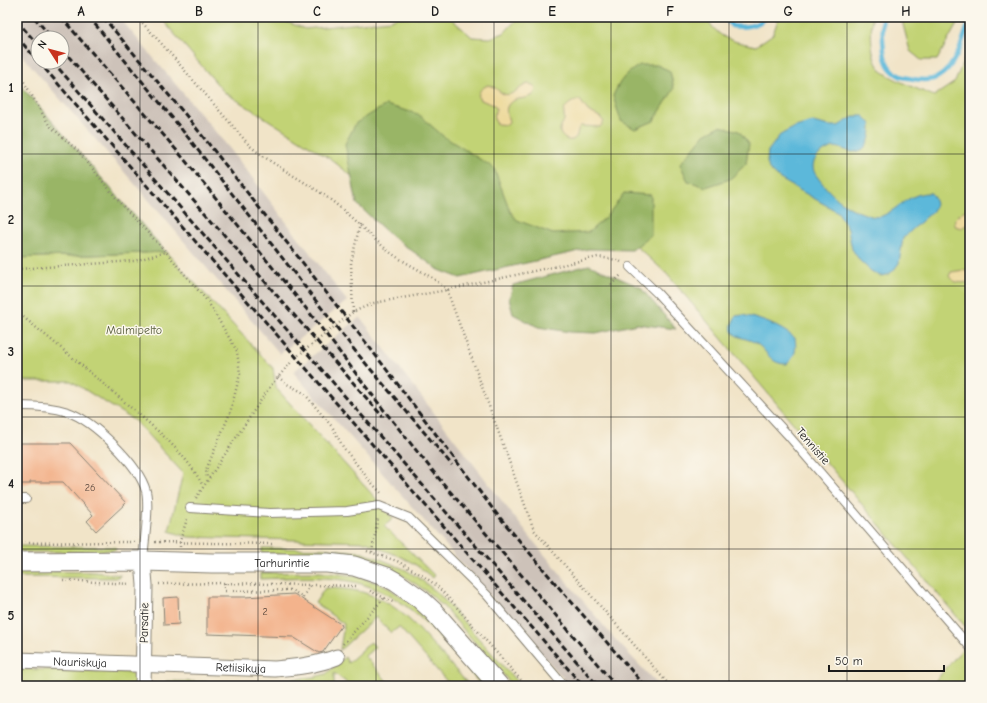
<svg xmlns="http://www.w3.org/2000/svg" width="987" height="703" viewBox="0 0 987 703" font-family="'Comic Neue',sans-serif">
<rect width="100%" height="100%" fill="#fbf7ec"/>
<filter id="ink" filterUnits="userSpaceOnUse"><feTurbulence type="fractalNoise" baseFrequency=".025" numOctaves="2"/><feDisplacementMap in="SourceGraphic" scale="8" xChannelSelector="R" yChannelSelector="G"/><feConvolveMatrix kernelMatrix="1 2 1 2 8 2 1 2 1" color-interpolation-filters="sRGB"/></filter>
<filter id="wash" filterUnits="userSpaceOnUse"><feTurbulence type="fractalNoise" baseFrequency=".012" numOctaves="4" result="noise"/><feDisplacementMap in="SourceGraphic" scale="16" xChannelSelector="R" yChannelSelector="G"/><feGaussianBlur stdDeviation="0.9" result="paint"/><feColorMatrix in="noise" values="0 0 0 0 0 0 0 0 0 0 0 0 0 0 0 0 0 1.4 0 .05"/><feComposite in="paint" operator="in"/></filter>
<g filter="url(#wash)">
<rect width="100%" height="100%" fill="#f1e4c8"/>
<!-- industrial -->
<path fill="#cdc2b9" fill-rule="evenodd" d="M17,17H119L230,149L347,301L280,354L147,198L17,50ZM38,38H62V62H38Z
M360,317L529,536L613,637L659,686H570L293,372Z"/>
<!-- green -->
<path fill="#c2d375" stroke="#6f7848" d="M160,17H274L305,29L391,20L397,17H449L472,37L490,38L504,33L519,17H706C719,40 732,41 756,46L773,34L779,17H872C871,34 870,54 879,68C885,77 923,91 934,96L955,82L970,44V632L666,273L635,245L591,244L468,271L332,160L224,92Z
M901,17H961L937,60H921L910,51Z
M166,252L273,368L276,388L380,503L393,519L384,526L435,576L433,578C425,572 416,564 407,560C394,553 379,550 367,542L188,537L169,531L183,473L135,421L71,381H17V258Z
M17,546L115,547L116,550L93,552H17Z
M262,548L328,549L360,552L378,558L406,570L420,579L438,593L521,686H513L443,606L426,591L402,575L287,555L262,553Z
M17,571L94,572L120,575V576L115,578L17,577Z
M320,572L356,576L384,585L423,611L490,686H482C438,637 408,587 336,579C311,576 285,578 260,579V573Z
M325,588C337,588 350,589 362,592C395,602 413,622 435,647C447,660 458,673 470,686H451L399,627L391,633L376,617L340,650L344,624L315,603Z
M970,640V686H931Z
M371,642L375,647L365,656L391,686H351L334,673V686H166V681L259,683L314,677L326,674L345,657L348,663Z
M17,667L22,669L129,672C137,675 137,678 136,686H17Z"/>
<!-- forest -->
<path fill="#99b566" stroke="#5a6841" d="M640,65H657L670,71L674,89L654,121L635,129L621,121L613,96C620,80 625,74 640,65Z
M17,81L166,252L17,258Z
M386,105L418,114L443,136L494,168L510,211L517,220L553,234L589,232L607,216L624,193L651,195V235L632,250L588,249L460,278L439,270L390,235L357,204L345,144L356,123Z
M720,126L739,131L749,144L746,164L730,179L706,187L688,181L680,164L705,134Z
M589,265L640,287L676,329L637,324L596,333L570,332L538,327L513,314L509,299L513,285Z"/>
<!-- sand -->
<path fill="#eeda9e" stroke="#857b5d" d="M528,84L533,85L536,88C535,104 513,93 507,107C505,113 509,118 509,123L507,125L497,124L494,119L496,108L494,105L488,103L479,99C477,91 482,88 488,85C494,86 497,90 502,93C511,99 520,86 528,84Z
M576,100H580L588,111L600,117L604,122L600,127L581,126C576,129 579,136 574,139C569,143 561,137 560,132C559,127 563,124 564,120C565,117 563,113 564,110C566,105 572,102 576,100Z
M965,210L970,211V223L961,228L955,226C952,218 960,214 965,210Z
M970,269V282C963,283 953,284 949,276L951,272Z"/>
<!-- water -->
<path fill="#5cb8da" stroke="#3c6a7b" d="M855,116H864L871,124C871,137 869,152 852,152C846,151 840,147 834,147C833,147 829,149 828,149C818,154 808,163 816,175C829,193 843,207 865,214C870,216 877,218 882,216C900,208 910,192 931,193L934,198L936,204L933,211L903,238L899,263L893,271L887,275L880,276L871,271L860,261L852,249L848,229L838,212L780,179L769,169L767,162L768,151L780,135L795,127L813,122L829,126H838Z
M743,315C763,320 778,325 795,338C797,350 795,357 787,364C769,364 769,352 757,344C750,338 736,339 732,331C730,326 734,320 736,316Z"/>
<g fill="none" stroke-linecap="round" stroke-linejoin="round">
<!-- stream -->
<path stroke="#5cb8da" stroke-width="4.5" d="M303,17H307
M494,17H497
M724,17L732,26C742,28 759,26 766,17
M882,17C883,29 882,49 886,60C889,70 898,77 908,78C917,80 929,82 938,77C956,68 964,37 970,19"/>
</g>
<g id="blocks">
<!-- building -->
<path fill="#f3b38c" d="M17,443H70L126,503L96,531L87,521L93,515L63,482H30V484H17Z
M294,594L342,625L323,652L319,653L293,637L207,634V597H245Z
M178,597L179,624L164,625L163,598Z"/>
</g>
</g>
<g filter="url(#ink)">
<use href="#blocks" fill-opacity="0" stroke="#868072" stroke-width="1"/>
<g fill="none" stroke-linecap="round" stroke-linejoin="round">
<!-- service casing -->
<g stroke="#868072" stroke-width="10">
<path id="service" d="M630,267L657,293L787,434L970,647
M20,406C37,406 53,407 68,412C94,421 139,465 146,491C150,509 144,541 143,561
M17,499H26
M190,508L270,513L347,511L379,506L409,518L487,595L564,686"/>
</g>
<!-- minor casing -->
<g stroke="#868072" stroke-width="17">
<g id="minor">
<path d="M143,561L145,585L143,686"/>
<path id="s1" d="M17,660L275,669C297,667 317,665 337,657"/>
</g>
</g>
<!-- tertiary casing -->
<g stroke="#868072" stroke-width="21">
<g id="tertiary">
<path id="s2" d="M17,562L143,561L212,563H327L354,566L387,577L396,582L420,599L433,611L499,686"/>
</g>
</g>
<!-- path -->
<path stroke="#868072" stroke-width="2.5" stroke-dasharray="1 3" stroke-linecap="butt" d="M137,17L161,43L250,146C273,165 299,178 324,195C348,212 368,235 391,253C409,266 431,274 447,290L534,530L670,686
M17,72L24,82L49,125L79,152L121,204L166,252L208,302L237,351L240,374L230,413L206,470L207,479
M17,269L134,261L166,252
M611,285L622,274
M17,312C52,340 86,369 120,398C150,425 184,449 203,486
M353,312L351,263L360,224
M278,377L287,384L304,393L333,428L343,447L370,481L382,494
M196,498L271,385L295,358L353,312L374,303L447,290L598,257L617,260L621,262
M155,542L274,544
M17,543L134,542
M180,547V541L187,519
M367,551L397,561L420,574L436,585L453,603L526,686
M372,552L378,517
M63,580L130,584
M225,583V591L291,590L303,597L302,599
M159,584L225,583L356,586
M370,591L393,602
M303,597L311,584
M343,644L384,598"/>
<!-- service -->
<use href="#service" stroke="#fff" stroke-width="8"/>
<!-- minor -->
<use href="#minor" stroke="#fff" stroke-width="15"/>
<!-- tertiary -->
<use href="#tertiary" stroke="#fff" stroke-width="19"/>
<!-- rail -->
<path stroke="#1c1c1c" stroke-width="3" stroke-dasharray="6 3" stroke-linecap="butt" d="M34,17L52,38
M61,17L179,153L309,312L383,409L436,475L616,686
M89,17L179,126L356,352L452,465
M103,17L189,119L367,344L496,513L555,583L645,686
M17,21L38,45
M17,37L38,61
M62,49L383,417
M39,62L583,686
M53,62L598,686"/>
</g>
</g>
<!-- grid -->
<path fill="none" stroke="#1c1c1c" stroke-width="1" stroke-opacity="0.55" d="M140,17V686M258,17V686M376,17V686M494,17V686M611,17V686M729,17V686M847,17V686M17,154H970M17,286H970M17,417H970M17,549H970"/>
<g text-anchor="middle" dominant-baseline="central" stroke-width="3" stroke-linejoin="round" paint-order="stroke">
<!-- number labels -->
<g font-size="10" fill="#524238">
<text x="90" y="488">26</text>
<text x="265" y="612">2</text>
</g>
<!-- park labels -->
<g font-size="12" fill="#565c3b" stroke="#fbf7ec">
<text x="134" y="330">Malmipelto</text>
</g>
<!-- street labels -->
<g font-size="12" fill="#1c1c1c" stroke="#fbf7ec">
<text transform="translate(813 446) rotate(49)">Tennistie</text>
<text stroke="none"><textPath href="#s2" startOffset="265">Tarhurintie</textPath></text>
<text transform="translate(144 623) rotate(-89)">Parsatie</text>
<text stroke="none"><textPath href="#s1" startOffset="63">Nauriskuja</textPath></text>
<text stroke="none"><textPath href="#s1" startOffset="224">Retiisikuja</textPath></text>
</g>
</g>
<!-- margin -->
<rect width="987" height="703" fill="none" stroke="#fbf7ec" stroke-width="44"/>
<!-- north arrow -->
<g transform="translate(50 50) rotate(306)"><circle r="19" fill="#fbf7ec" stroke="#a29f99"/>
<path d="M0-3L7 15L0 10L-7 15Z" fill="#c8321e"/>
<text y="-6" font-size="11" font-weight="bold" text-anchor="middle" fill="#1c1c1c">N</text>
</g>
<!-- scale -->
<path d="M829 665v6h115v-6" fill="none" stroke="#1c1c1c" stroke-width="2"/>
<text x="835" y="665" font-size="12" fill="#1c1c1c" stroke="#fbf7ec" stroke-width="3" paint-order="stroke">50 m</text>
<rect x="22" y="22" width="943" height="659" fill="none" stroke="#1c1c1c" stroke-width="1.5"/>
<g font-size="13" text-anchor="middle" font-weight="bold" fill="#1c1c1c">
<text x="81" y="16">A</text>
<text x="199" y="16">B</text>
<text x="317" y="16">C</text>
<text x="435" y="16">D</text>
<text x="552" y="16">E</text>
<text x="670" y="16">F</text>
<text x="788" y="16">G</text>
<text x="906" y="16">H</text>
<text x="11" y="92">1</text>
<text x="11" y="224">2</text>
<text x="11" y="356">3</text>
<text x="11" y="488">4</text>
<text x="11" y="620">5</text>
</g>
</svg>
